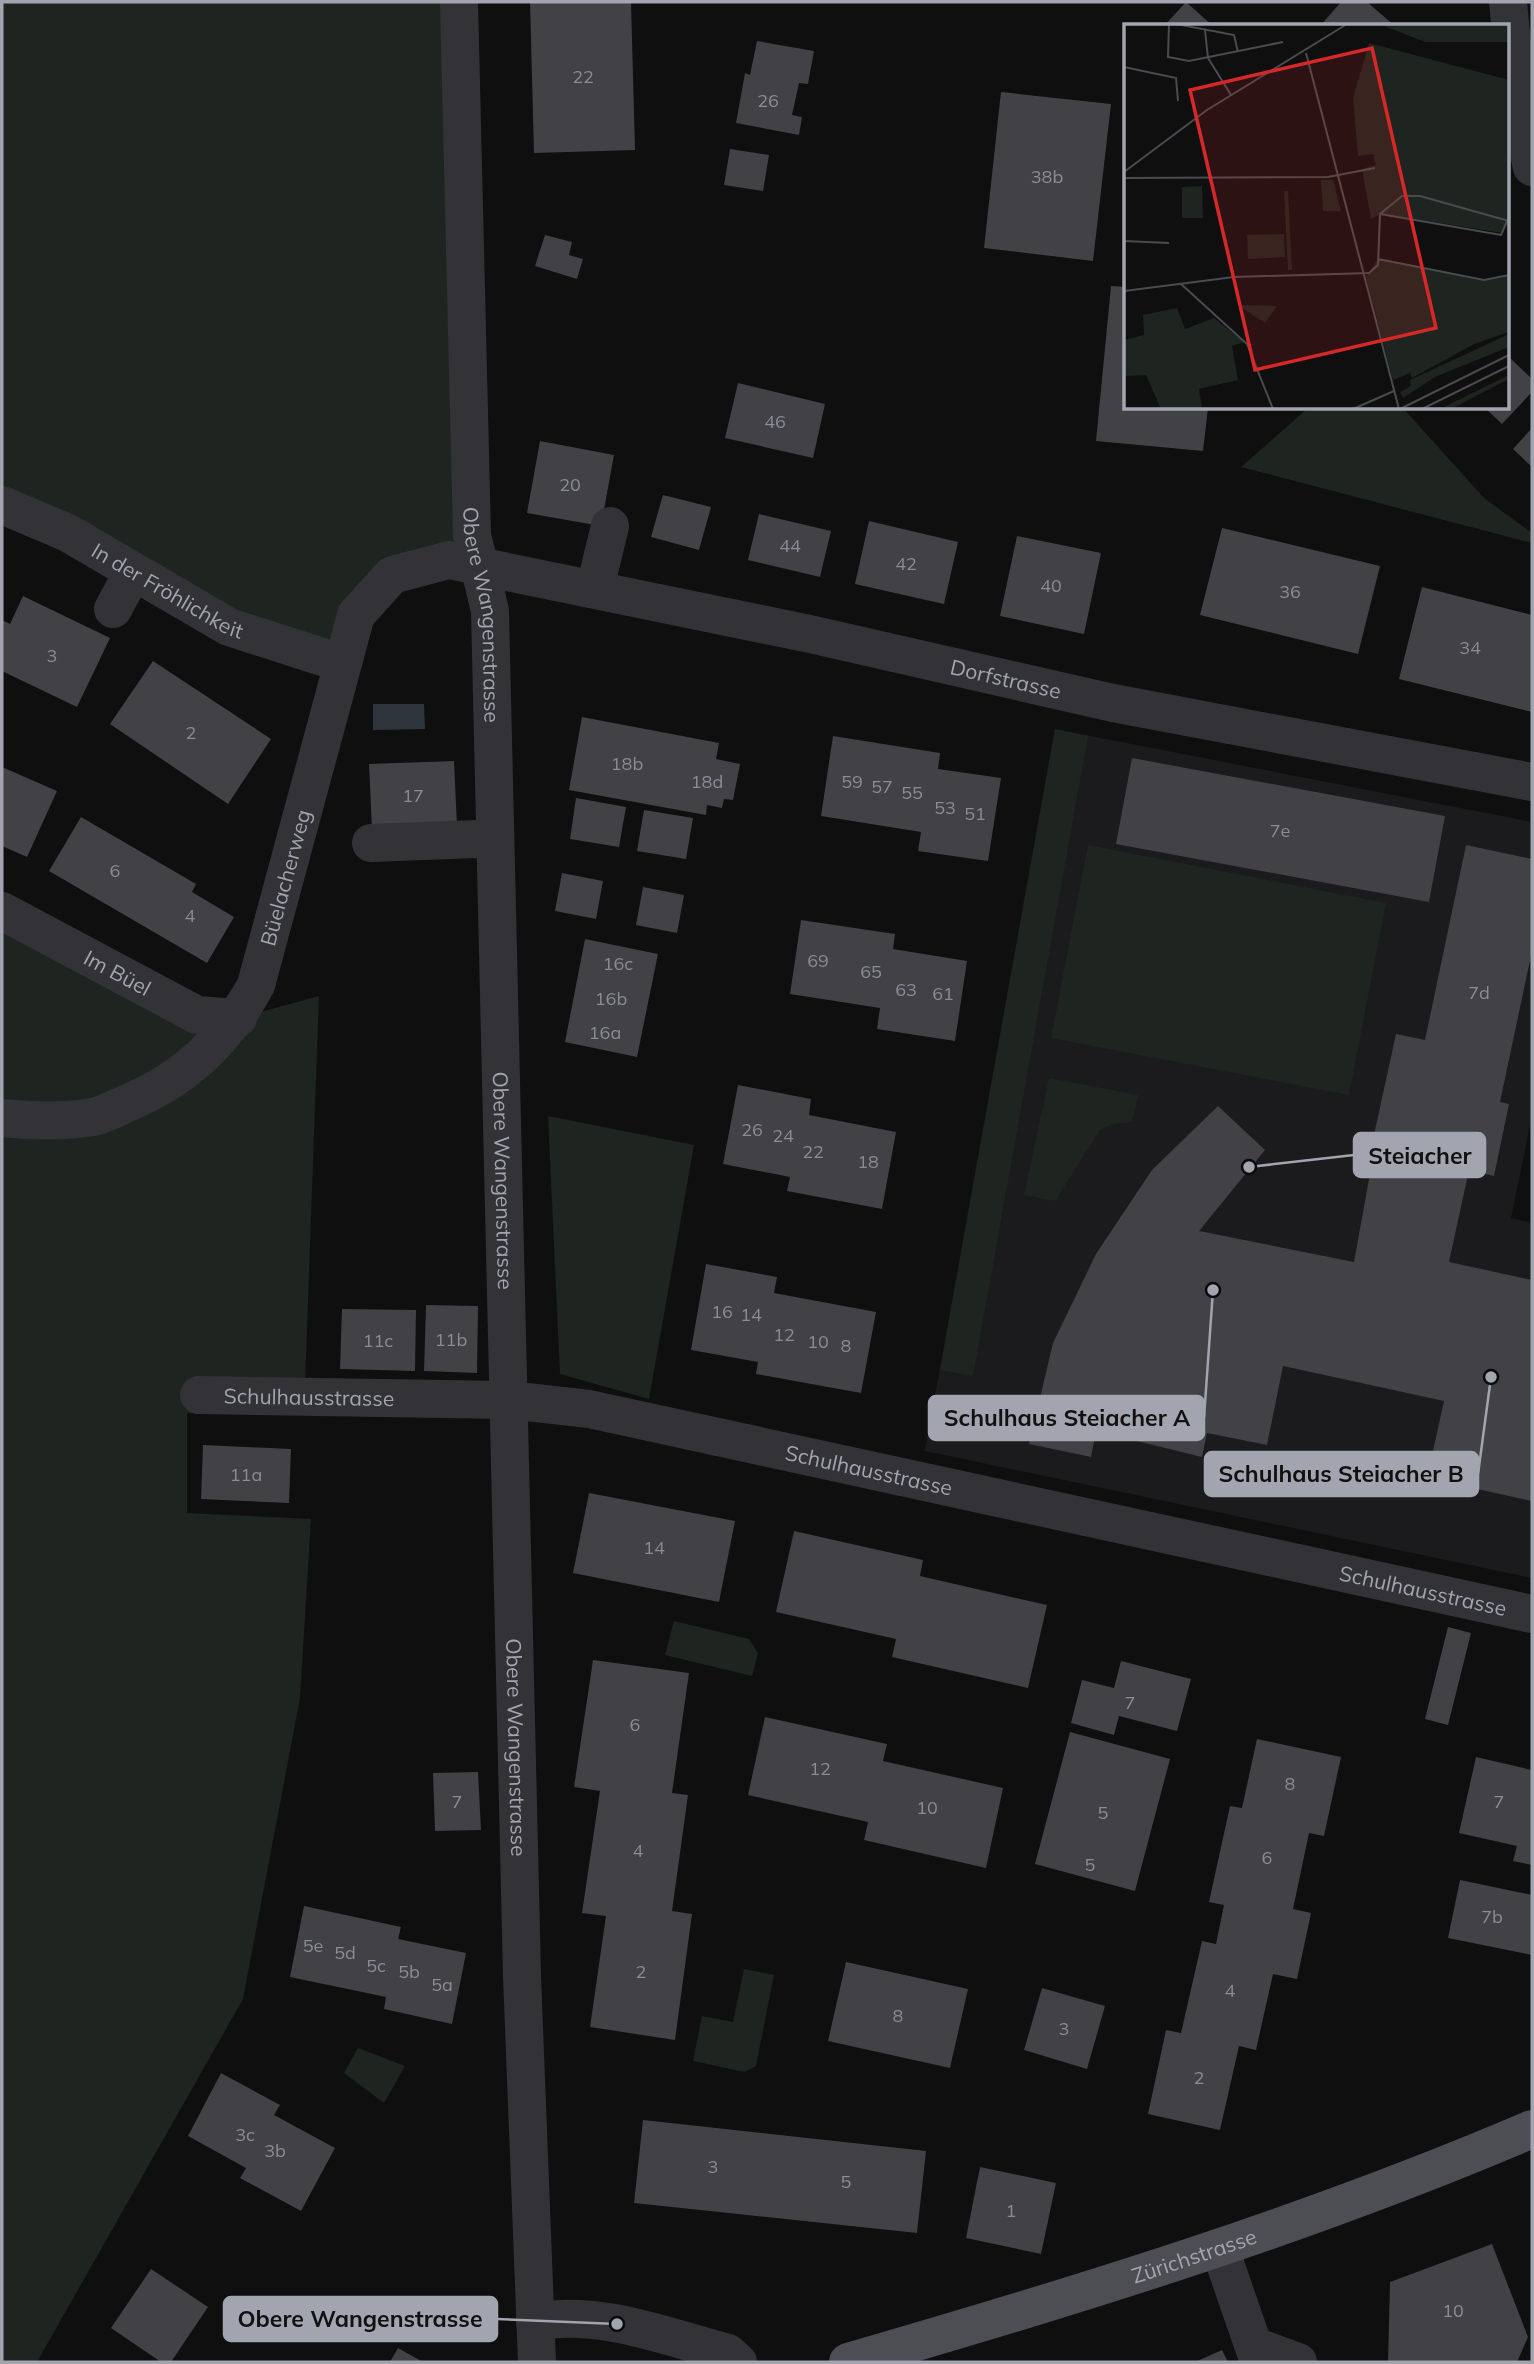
<svg xmlns="http://www.w3.org/2000/svg" width="1534" height="2364" viewBox="0 0 1534 2364" font-family="Mulish,sans-serif">
<rect width="100%" height="100%" fill="#0f0f10"/>
<!-- built -->
<path fill="#1b1b1d" d="M1055,729L1532,822V1116L1511,1218L1532,1223V1578L925,1451Z"/>
<!-- green -->
<path fill="#1e241f" d="M2,2H459L472,535L392,575L341,663L2,505Z
M1308,408H1403L1484,498L1532,533V543L1241,467Z
M1055,729L1088,736L973,1376L940,1370Z
M1088,845L1386,903L1349,1095L1051,1038Z
M2,911L238,1018L319,996L304,1413H187V1513L311,1519L300,1698L243,1999L37,2362H2Z
M1049,1078L1138,1095L1132,1122L1113,1124L1100,1130L1055,1201L1024,1195Z
M548,1116L694,1145L649,1399L560,1374Z
M674,1621L749,1639L758,1653L752,1676L665,1655Z
M744,1969L774,1975L756,2066L744,2072L693,2061L702,2016L733,2022Z
M358,2048L405,2066L384,2103L344,2073Z"/>
<!-- water -->
<path fill="#2e343c" d="M373,704H424L425,729L373,730Z"/>
<!-- building -->
<path fill="#414146" d="M530,2H631L635,150L534,153Z
M1186,2L1213,26H1164Z
M1341,2H1367L1395,26H1320Z
M757,41L814,51L808,84L799,83L792,115L802,117L799,135L736,123L745,73L750,75Z
M1001,92L1111,104L1093,261L984,248Z
M730,149L769,155L763,191L724,185Z
M545,235L572,242L569,255L583,259L577,279L535,266Z
M1111,286L1126,287V408H1208L1203,451L1096,441Z
M1508,356L1532,379V392L1502,424L1485,408H1508Z
M738,383L825,404L813,458L725,438Z
M1532,428V467L1513,449Z
M540,441L614,455L601,526L527,513Z
M663,495L711,507L699,550L651,537Z
M759,514L831,531L820,577L748,560Z
M869,521L958,542L944,604L855,584Z
M1222,528L1380,566L1358,654L1200,615Z
M1017,536L1101,553L1084,634L1000,616Z
M1422,587L1532,615V712L1399,679Z
M23,596L110,638L77,707L2,671V620L10,624Z
M153,661L271,739L228,804L110,724Z
M582,717L719,743L716,759L740,764L733,800L724,799L722,808L707,805L706,815L569,790Z
M833,736L940,753L938,769L1001,778L988,861L918,851L921,832L821,816Z
M1132,758L1445,816L1429,902L1116,844Z
M454,761L457,826L372,829L369,764Z
M2,767L57,791L27,857L2,846Z
M576,798L626,807L619,847L570,839Z
M644,810L693,818L686,859L637,851Z
M81,817L196,884L192,892L234,917L207,963L49,871Z
M1466,845L1532,859V951L1500,1102L1509,1104L1494,1176L1469,1170L1449,1262L1532,1280V1501L1427,1478L1444,1401L1283,1366L1267,1445L1207,1433L1202,1457L1096,1431L1091,1457L1029,1444L1053,1343L1096,1254L1152,1170L1218,1106L1265,1150L1199,1231L1354,1262L1371,1168L1367,1167L1396,1034L1425,1040Z
M562,873L603,881L596,919L555,911Z
M643,887L684,895L677,933L636,925Z
M801,920L895,934L893,949L967,961L955,1041L877,1029L880,1008L790,994Z
M585,939L658,954L637,1057L565,1042Z
M738,1085L811,1099L809,1115L896,1132L882,1209L787,1191L790,1177L723,1164Z
M706,1264L777,1277L774,1293L876,1312L861,1393L756,1374L758,1362L691,1350Z
M426,1305L478,1306L477,1373L424,1371Z
M342,1309L416,1310L415,1371L340,1369Z
M203,1445L291,1449L289,1503L201,1499Z
M589,1493L735,1521L719,1602L573,1573Z
M794,1531L923,1560L920,1576L1047,1605L1028,1688L892,1657L896,1639L776,1612Z
M1448,1627L1471,1633L1448,1725L1425,1719Z
M593,1660L689,1673L672,1793L688,1795L672,1911L692,1914L675,2040L590,2027L606,1916L582,1913L600,1791L574,1787Z
M1121,1661L1191,1679L1177,1731L1119,1716L1114,1735L1071,1723L1082,1680L1114,1688Z
M765,1717L887,1744L883,1761L1003,1788L986,1868L864,1840L868,1822L748,1795Z
M1070,1732L1170,1759L1135,1891L1035,1864Z
M1257,1739L1341,1757L1324,1836L1309,1833L1293,1909L1311,1913L1297,1979L1273,1974L1256,2050L1239,2046L1220,2130L1148,2114L1166,2030L1181,2033L1202,1941L1216,1944L1224,1905L1209,1902L1230,1806L1242,1808Z
M1476,1757L1532,1770V1865L1513,1861L1517,1846L1459,1833Z
M478,1772L481,1830L435,1831L433,1773Z
M1460,1880L1532,1895V1955L1448,1938Z
M304,1906L401,1927L398,1939L466,1953L452,2024L384,2009L386,1997L290,1977Z
M846,1962L968,1989L950,2068L828,2041Z
M1042,1988L1105,2006L1087,2069L1024,2050Z
M221,2073L280,2105L274,2115L335,2148L301,2211L240,2178L246,2168L188,2136Z
M643,2120L926,2151L917,2233L634,2203Z
M980,2167L1056,2183L1041,2254L966,2238Z
M1492,2244L1528,2337L1517,2362H1388L1390,2282Z
M151,2269L208,2307L171,2362H161L111,2328Z
M398,2348L423,2362H390Z
M1222,2350L1228,2362H1195Z"/>
<g fill="none" stroke-linecap="round" stroke-linejoin="round">
<!-- minor -->
<g stroke="#333337" stroke-width="38">
<path id="s1" d="M459,2L472,535L490,611L522,1976L537,2362"/>
<path d="M1508,2L1518,105L1532,167"/>
<path id="s2" d="M2,505L68,533L229,627L341,663"/>
<path d="M595,588L610,526"/>
<path d="M113,609L133,572"/>
<path d="M371,843L477,839L494,841"/>
<path id="s3" d="M2,911L197,1015L238,1018"/>
<path id="s4" d="M2,1118C32,1121 63,1122 93,1117C103,1115 114,1109 123,1105C184,1080 225,1042 256,985L356,615L392,575L449,560L810,634L1113,703L1532,782"/>
<path id="s5" d="M199,1395L509,1400L589,1409L1532,1614"/>
<path d="M1220,2249L1259,2362"/>
<path d="M535,2322C598,2309 667,2337 728,2353L738,2362"/>
<path d="M1254,2346L1298,2362"/>
</g>
<!-- major -->
<path stroke="#4d4e54" stroke-width="38" id="s6" d="M848,2362C1080,2295 1310,2224 1532,2129"/>
</g>
<g text-anchor="middle" dominant-baseline="central" stroke-width="6" stroke-linejoin="round" paint-order="stroke">
<!-- number labels -->
<g font-size="18" fill="#8a8c96">
<text x="583" y="76">22</text>
<text x="768" y="100">26</text>
<text x="1047" y="176">38b</text>
<text x="775" y="421">46</text>
<text x="570" y="484">20</text>
<text x="790" y="545">44</text>
<text x="906" y="563">42</text>
<text x="1051" y="585">40</text>
<text x="1290" y="591">36</text>
<text x="1470" y="647">34</text>
<text x="52" y="655">3</text>
<text x="191" y="732">2</text>
<text x="627" y="763">18b</text>
<text x="707" y="781">18d</text>
<text x="852" y="781">59</text>
<text x="882" y="786">57</text>
<text x="912" y="792">55</text>
<text x="413" y="795">17</text>
<text x="945" y="807">53</text>
<text x="975" y="813">51</text>
<text x="1280" y="830">7e</text>
<text x="115" y="870">6</text>
<text x="190" y="915">4</text>
<text x="818" y="960">69</text>
<text x="618" y="963">16c</text>
<text x="871" y="971">65</text>
<text x="906" y="989">63</text>
<text x="1479" y="992">7d</text>
<text x="943" y="993">61</text>
<text x="611" y="998">16b</text>
<text x="605" y="1032">16a</text>
<text x="752" y="1129">26</text>
<text x="783" y="1135">24</text>
<text x="813" y="1151">22</text>
<text x="868" y="1161">18</text>
<text x="722" y="1311">16</text>
<text x="751" y="1314">14</text>
<text x="784" y="1334">12</text>
<text x="451" y="1339">11b</text>
<text x="378" y="1340">11c</text>
<text x="818" y="1341">10</text>
<text x="846" y="1345">8</text>
<text x="246" y="1474">11a</text>
<text x="654" y="1547">14</text>
<text x="1130" y="1702">7</text>
<text x="635" y="1724">6</text>
<text x="820" y="1768">12</text>
<text x="1290" y="1783">8</text>
<text x="457" y="1801">7</text>
<text x="1499" y="1801">7</text>
<text x="927" y="1807">10</text>
<text x="1103" y="1812">5</text>
<text x="638" y="1850">4</text>
<text x="1267" y="1857">6</text>
<text x="1090" y="1864">5</text>
<text x="1492" y="1916">7b</text>
<text x="313" y="1945">5e</text>
<text x="345" y="1952">5d</text>
<text x="376" y="1965">5c</text>
<text x="409" y="1971">5b</text>
<text x="641" y="1971">2</text>
<text x="442" y="1984">5a</text>
<text x="1230" y="1990">4</text>
<text x="898" y="2015">8</text>
<text x="1064" y="2028">3</text>
<text x="1199" y="2077">2</text>
<text x="245" y="2134">3c</text>
<text x="275" y="2150">3b</text>
<text x="713" y="2166">3</text>
<text x="846" y="2181">5</text>
<text x="1011" y="2210">1</text>
<text x="1453" y="2310">10</text>
</g>
<!-- street labels -->
<g font-size="21" fill="#a2a5b0" stroke="#0a0a0b">
<text stroke="none"><textPath href="#s2" startOffset="187">In der Fröhlichkeit</textPath></text>
<text stroke="none"><textPath href="#s1" startOffset="614">Obere Wangenstrasse</textPath></text>
<text stroke="none"><textPath href="#s4" startOffset="1372">Dorfstrasse</textPath></text>
<text stroke="none"><textPath href="#s4" startOffset="418">Büelacherweg</textPath></text>
<text stroke="none"><textPath href="#s3" startOffset="131">Im Büel</textPath></text>
<text stroke="none"><textPath href="#s1" startOffset="1181">Obere Wangenstrasse</textPath></text>
<text stroke="none"><textPath href="#s5" startOffset="110">Schulhausstrasse</textPath></text>
<text stroke="none"><textPath href="#s5" startOffset="677">Schulhausstrasse</textPath></text>
<text stroke="none"><textPath href="#s5" startOffset="1244">Schulhausstrasse</textPath></text>
<text stroke="none"><textPath href="#s1" startOffset="1748">Obere Wangenstrasse</textPath></text>
<text stroke="none"><textPath href="#s6" startOffset="362">Zürichstrasse</textPath></text>
</g>
</g>
<!-- overview -->
<g transform="translate(1124 24)">
<rect width="385" height="385" fill="#0f0f10"/>
<path d="M255,0H385V18H301ZM245,19L385,56V197L379,209L256,190L247,195L238,145L252,141L249,130L234,132L229,74ZM197,156H209L217,187H199ZM78,162L79,194H58V163ZM160,167H164L168,246H164ZM160,210L161,233L124,235L123,211ZM254,235L360,256L385,251V308L350,320L288,354L286,349L269,356L242,253ZM115,282V281L153,282L141,299ZM53,284L61,305L90,294L120,318L108,322L114,356L75,365L78,385H37L22,351L0,352V316L20,311L19,291ZM385,310V323L311,353L279,374L276,368L287,362L286,356ZM385,351V355L327,385H316Z" fill="#1e241f"/>
<path fill="none" stroke="#4a4b50" stroke-width="2" d="M45,0L44,33L65,37L159,18M52,0L110,11L114,28M81,6L84,34L107,71M182,29L275,385M0,43L52,54L54,77M0,148L83,86L223,0M0,154L204,153L251,144M256,190L377,211L383,197M0,217L45,219M254,235L360,256L385,251M57,260L123,320L149,385M0,267L110,253L245,249L254,241L256,190L278,172H296L385,197M229,385L270,367M276,385L385,331M298,385L385,342"/>
<path fill="#d62828" fill-opacity="0.15" stroke="#d62828" stroke-width="3.5" d="M248,24L312,304L131,346L66,66Z"/>
<rect width="385" height="385" fill="none" stroke="#a2a5b0" stroke-width="3.5"/>
</g>
<!-- callouts -->
<path fill="none" stroke="#a2a5b0" stroke-width="2.5" d="M1249 1167L1354 1155M1213 1290L1204 1418M1491 1377L1478 1474M617 2324L497 2319"/>
<g fill="#a2a5b0" stroke="#0a0a0b" stroke-width="2.5">
<circle cx="1249" cy="1167" r="7"/>
<circle cx="1213" cy="1290" r="7"/>
<circle cx="1491" cy="1377" r="7"/>
<circle cx="617" cy="2324" r="7"/>
</g>
<g fill="#a2a5b0" stroke="#a2a5b0" stroke-width="2.5">
<rect x="1354" y="1133" width="131" height="44" rx="7"/>
<rect x="929" y="1396" width="275" height="44" rx="7"/>
<rect x="1205" y="1452" width="273" height="44" rx="7"/>
<rect x="224" y="2297" width="273" height="44" rx="7"/>
</g>
<g font-size="23" text-anchor="middle" font-weight="bold" fill="#111">
<text x="1420" y="1164">Steiacher</text>
<text x="1067" y="1426">Schulhaus Steiacher A</text>
<text x="1341" y="1482">Schulhaus Steiacher B</text>
<text x="360" y="2327">Obere Wangenstrasse</text>
</g>
<!-- border -->
<rect width="1534" height="2364" fill="none" stroke="#a2a5b0" stroke-width="7"/>
</svg>
